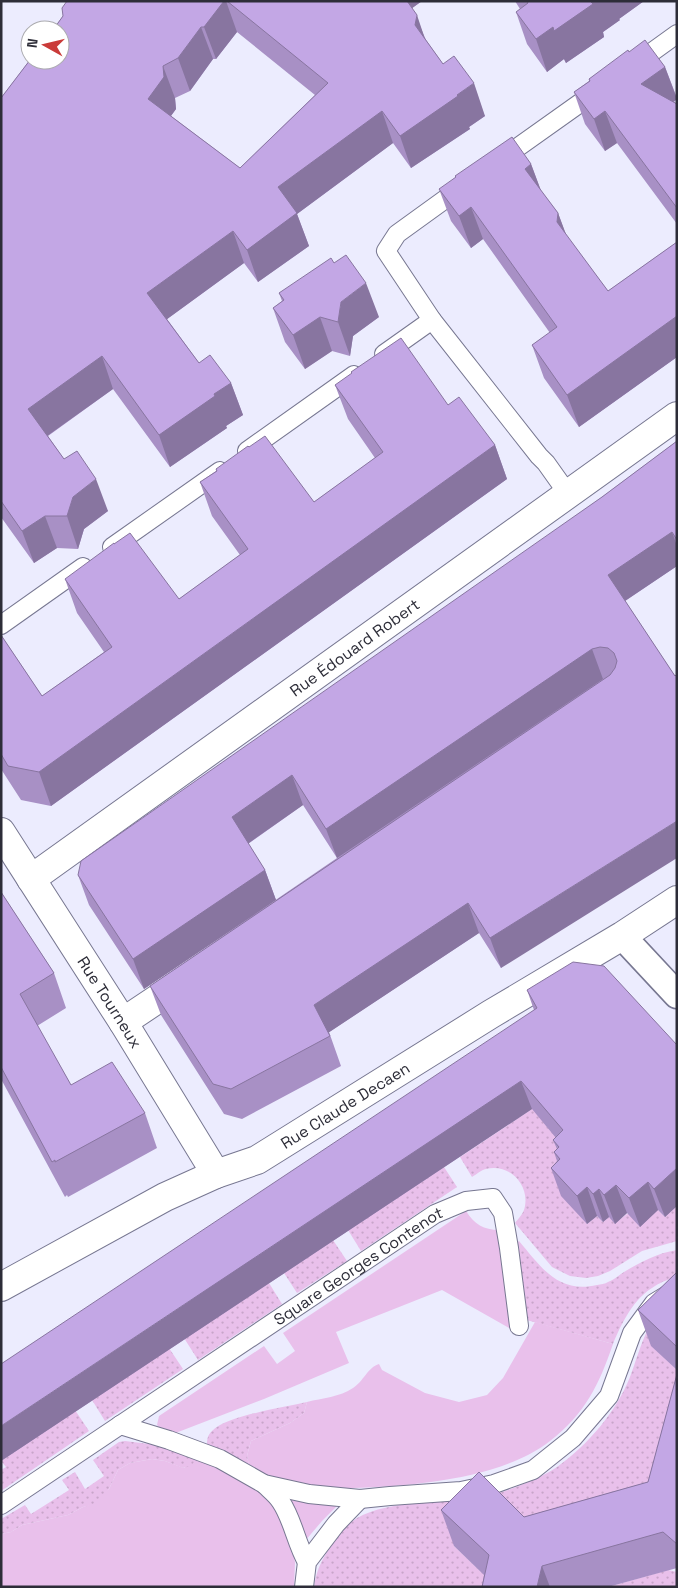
<svg xmlns="http://www.w3.org/2000/svg" width="678" height="1588" viewBox="0 0 678 1588" font-family="'Space Grotesk',sans-serif">
<defs>
<pattern id="garden-dots" width="8" height="8" patternUnits="userSpaceOnUse" patternTransform="scale(1.25)"><rect width="8" height="8" fill="#e9c0eb"/><path d="M2 2h.1M6 6h.1" fill="none" stroke="#c8a5ca" stroke-width="1.8" stroke-linecap="round"/></pattern>
</defs>
<rect width="100%" height="100%" fill="#ececfe"/>
<!-- grass -->
<path fill="#e9c0eb" d="M466,1211C474,1224 484,1230 499,1230L511,1329L442,1290L336,1332L349,1363L264,1399L173,1434L162,1430L157,1425L159,1416L264,1346L277,1364L295,1351L283,1333Z
M535,1322L613,1344C599,1385 585,1414 550,1441C501,1479 414,1486 353,1488C340,1489 325,1491 312,1489C290,1487 271,1478 250,1470L247,1456L251,1441L290,1423L304,1413L307,1402C322,1398 340,1397 353,1388C363,1382 368,1367 379,1364L382,1370L425,1393L459,1402L487,1395L503,1378Z
M197,1458L220,1467L261,1491L275,1505L293,1546L295,1563L294,1587H1V1534L11,1532L22,1525L68,1515L83,1507L92,1504L109,1489L118,1470L130,1463L152,1459L165,1461L184,1468Z
M281,1493L342,1501L322,1521L305,1541Z"/>
<!-- garden -->
<path fill="url(#garden-dots)" d="M535,1107L566,1141L587,1224L597,1216L603,1222L609,1217L619,1220L627,1214L658,1210L665,1217L677,1206V1241L642,1251L610,1271L598,1276L586,1278L570,1276L552,1267L515,1223C519,1218 524,1213 525,1206C529,1184 509,1163 486,1169C481,1170 477,1174 472,1177L460,1157Z
M444,1167L457,1187L361,1251L348,1230Z
M333,1240L347,1261L297,1293L284,1273Z
M519,1241C541,1267 558,1294 597,1285C601,1284 605,1284 608,1282C614,1280 619,1275 624,1272C641,1262 657,1253 677,1250V1276C670,1279 661,1282 655,1286C634,1298 622,1322 613,1344L523,1319L512,1247Z
M269,1283L282,1304L198,1360L184,1338Z
M647,1331L652,1346L677,1370V1460L663,1511L454,1546L497,1587H314C316,1571 322,1559 331,1546C338,1535 346,1525 357,1518C390,1499 448,1504 487,1496C506,1492 541,1478 557,1467C588,1445 616,1412 630,1377C636,1361 640,1346 647,1331Z
M169,1348L183,1369L105,1421L92,1400Z
M307,1402L304,1413L290,1423L251,1441L247,1456L250,1470L207,1446C207,1440 207,1436 212,1431C226,1416 285,1407 307,1402Z
M75,1410L89,1431L1,1491V1470L6,1467L1,1461Z
M125,1441L157,1445L197,1458L191,1466L183,1468L165,1461L152,1459L130,1463L118,1470L109,1489L102,1498L92,1505L83,1507L68,1515L22,1525L11,1532L1,1534V1519L25,1505L31,1514L69,1490L62,1480L75,1472L85,1489L104,1476L93,1460L119,1442Z
M668,1570L677,1572V1587H608Z"/>
<g fill="none" stroke-linecap="round" stroke-linejoin="round">
<!-- service casing -->
<g stroke="#777791" stroke-width="20">
<g id="service">
<path d="M634,65L677,34"/>
<path d="M500,160L597,91"/>
<path d="M462,187L397,234L386,251L432,320L539,456L546,463L568,494"/>
<path d="M384,354L432,320"/>
<path d="M247,451L354,375"/>
<path d="M112,547L220,471"/>
<path d="M1,625L83,567"/>
<path d="M120,1425L169,1440L220,1459L264,1484L309,1494L360,1499L390,1496L461,1491L494,1484L533,1470L573,1438L609,1396L632,1333L654,1303L677,1289"/>
<path d="M264,1484C270,1490 277,1495 281,1502C293,1520 296,1543 307,1562"/>
<path id="s1" d="M1,1505L435,1214L466,1201L493,1198L503,1213L509,1248L519,1326"/>
<path d="M304,1587L307,1562L336,1524L360,1499"/>
</g>
</g>
<!-- pedestrian casing -->
<g stroke="#777791" stroke-width="29">
<path id="pedestrian" d="M622,936L677,995"/>
</g>
<!-- minor casing -->
<g stroke="#777791" stroke-width="30">
<g id="minor">
<path id="s2" d="M1,832L123,1022L216,1174"/>
<path id="s3" d="M31,879L677,416"/>
<path d="M123,1022L186,980"/>
<path id="s4" d="M1,1287L165,1197L216,1174L257,1160L491,1014L622,936L677,900"/>
</g>
</g>
<!-- service -->
<use href="#service" stroke="#fff" stroke-width="18"/>
<!-- pedestrian -->
<use href="#pedestrian" stroke="#fff" stroke-width="26"/>
<!-- minor -->
<use href="#minor" stroke="#fff" stroke-width="28"/>
</g>
<!-- wall -->
<path fill="#a890c5" fill-rule="evenodd" d="M67,1H422L412,8L426,40L443,64L485,116L469,127L470,129L411,168L393,143L297,214L309,246L258,282L244,263L167,319L199,363L231,383L243,415L226,426L227,428L170,467L113,389L48,436L64,459L108,511L84,529L78,549L57,548L34,563L1,517V98L63,16ZM237,32L315,95L240,168L171,116L176,109L175,98L190,91L213,59H216Z
M515,1H644L619,19L620,20L603,32L604,37L566,63L564,59L547,72L527,44L516,12L520,9Z
M629,52L665,67L677,98V99L674,102L677,104V224L617,143L605,151L585,124L574,92L589,81V79Z
M531,164L541,191L558,213L566,235L608,291L677,242V357L579,427L544,378L532,345L550,333L483,239L471,248L451,221L439,189Z
M279,293L379,317L353,336L350,356L332,351L305,369L285,342L273,308L282,301Z
M335,385L448,405L495,445L507,479L51,806L21,800L1,769V635L42,696L104,652L77,613L65,579L179,599L240,555L212,516L200,482L216,471V469L314,502L375,458L348,419Z
M677,441V566L625,601L675,676L501,968L479,933L329,1032L341,1066L242,1119L224,1114L161,1015L150,986L337,858L303,805L248,844L265,870L276,900L144,989L89,905L78,875L602,497Z
M1,892L54,973L66,1008L37,1026L71,1085L145,1113L157,1148L68,1197L67,1195L65,1197L1,1079Z
M527,990L677,1045V1206L665,1217L658,1210L640,1227L627,1213L615,1224L609,1217L603,1222L597,1216L587,1224L561,1196L551,1168L557,1161L554,1152L557,1149L553,1140L556,1138L532,1109L1,1461L534,1010Z
M677,1272V1370L651,1346L638,1310Z
M677,1374V1568L608,1587H482L484,1575L454,1546L441,1510L524,1517L648,1482Z"/>
<!-- shaded-wall -->
<path fill="#8875a0" d="M224,1H226L237,32L216,59L204,27Z
M400,1H422L404,14Z
M590,1H644L619,19L620,20L603,32L604,37L566,63L564,59L547,72L536,39Z
M417,15L428,48L415,25Z
M201,27L213,59L190,91L178,58Z
M163,66L175,98L176,109L159,132L148,99Z
M665,67L677,99L653,117L641,84Z
M474,83L485,116L469,127L470,129L411,168L400,136Z
M382,111L393,143L297,214L309,246L258,282L247,250L278,187Z
M605,111L617,143L605,151L594,119Z
M531,164L543,196L525,169Z
M471,207L483,239L471,248L459,216Z
M558,213L570,245L557,222Z
M233,231L244,263L159,325L147,293Z
M366,283L379,317L353,336L350,356L338,322L341,302Z
M677,316V357L579,427L567,395Z
M320,317L332,351L305,369L293,335Z
M102,356L113,389L40,441L28,409Z
M231,383L243,415L226,426L227,428L170,467L159,435L214,394Z
M495,445L507,479L51,806L39,772Z
M96,479L108,511L84,529L78,549L67,516L73,497Z
M45,516L57,548L34,563L22,531Z
M672,532L677,546V566L619,605L608,575Z
M592,649L603,679L337,858L326,829Z
M292,775L303,805L243,847L232,817Z
M677,821V858L501,968L490,938Z
M265,870L276,900L144,989L133,959Z
M468,903L479,933L325,1035L314,1005Z
M521,1081L532,1109L1,1461V1426Z
M677,1168V1206L665,1217L654,1189Z
M648,1182L658,1210L640,1227L629,1198Z
M616,1185L627,1213L615,1224L604,1195Z
M587,1187L597,1216L587,1224L577,1196Z
M599,1189L609,1217L603,1222L593,1194Z
M542,1566L550,1587H537Z"/>
<!-- building -->
<path fill="#c3a7e5" stroke="#8875a0" d="M67,1H224L204,27H201L178,58L163,66L164,77L148,99L240,168L328,83L227,1H407L417,15L415,25L443,64L454,56L474,83L457,95L458,96L400,136L382,111L278,187L297,213L247,250L233,231L147,293L199,363L210,355L231,383L214,394L215,396L159,435L102,356L28,409L64,459L77,451L96,479L73,497L67,516H45L22,531L1,501V98L30,60H60V30H53L63,16L62,8Z
M527,1H590L593,4L554,31L553,27L536,39L516,12L528,3Z
M645,40L665,67L641,84L677,104V208L605,111L594,119L574,92L590,81L589,79L628,50L629,52Z
M512,137L531,164L525,169L558,213L557,222L608,291L677,242V316L567,395L532,345L557,327L471,207L459,216L439,189L456,177L455,176Z
M346,255L366,283L341,302L338,322L320,317L293,335L273,308L284,300L279,293L331,258L334,263Z
M401,338L448,405L459,397L495,445L39,772L8,766L1,754V635L42,696L112,647L65,579L114,543V544L130,533L179,599L248,549L200,482L217,471L216,469L248,446L249,447L265,436L314,502L383,452L335,385L352,373L351,372Z
M677,441V540L672,532L608,575L675,676L677,674V821L490,938L468,903L314,1005L330,1036L231,1089L213,1084L150,986L610,675L615,668L617,661L614,653L608,648L600,647L592,649L326,829L292,775L232,817L265,870L133,959L78,875L81,861L602,497Z
M1,892L54,973L20,994L71,1085L112,1062L145,1113L55,1162V1160L52,1162L1,1067Z
M573,962L604,966L677,1045V1168L654,1189L648,1182L629,1198L616,1185L604,1195L599,1189L593,1194L587,1187L577,1196L551,1168L560,1159L554,1152L559,1147L553,1140L563,1130L521,1081L1,1426V1364L537,1008L527,990Z
M677,1272V1347L638,1310Z
M677,1374V1544L663,1532L542,1566L537,1587H482L489,1555L441,1510L479,1472L524,1517L648,1482Z"/>
<g text-anchor="middle" dominant-baseline="central" stroke-width="5" stroke-linejoin="round" paint-order="stroke">
<!-- street labels -->
<g font-size="16" fill="#2d2d38" stroke="#fff">
<text stroke="none"><textPath href="#s3" startOffset="398">Rue Édouard Robert</textPath></text>
<text stroke="none"><textPath href="#s2" startOffset="202">Rue Tourneux</textPath></text>
<text stroke="none"><textPath href="#s4" startOffset="390">Rue Claude Decaen</textPath></text>
<text stroke="none"><textPath href="#s1" startOffset="430">Square Georges Contenot</textPath></text>
</g>
</g>
<!-- border -->
<rect width="678" height="1588" fill="none" stroke="#2d2d38" stroke-width="5"/>
<!-- north arrow -->
<g transform="translate(45 45) rotate(278)"><circle r="24" fill="#ffffff" stroke="#ababaf"/>
<path d="M0-4L9 19L0 12L-9 19Z" fill="#ca3b39"/>
<text y="-8" font-size="14" font-weight="bold" text-anchor="middle" fill="#2d2d38">N</text>
</g>
</svg>
